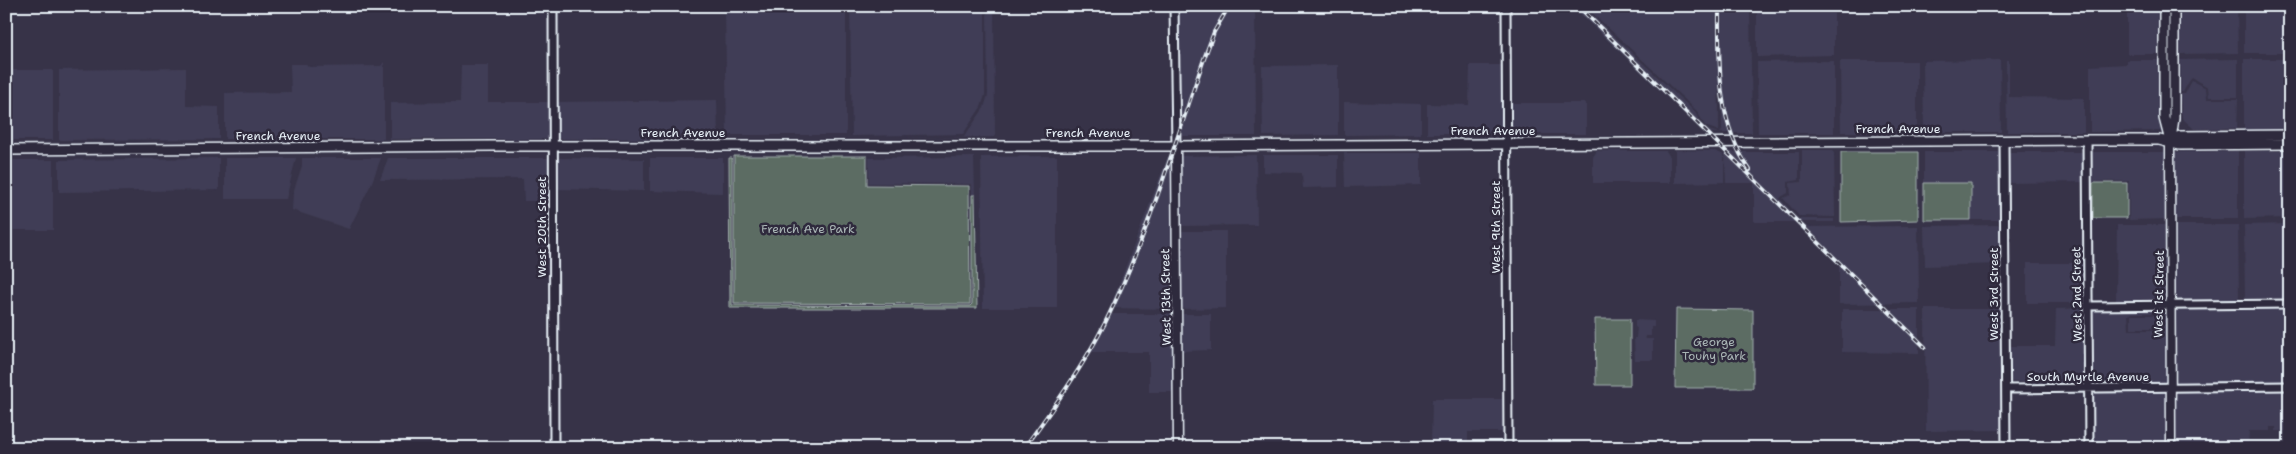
<svg xmlns="http://www.w3.org/2000/svg" width="2296" height="454" viewBox="0 0 2296 454" font-family="'Shantell Sans',sans-serif">
<rect width="100%" height="100%" fill="#373348"/>
<filter id="ink" filterUnits="userSpaceOnUse"><feTurbulence type="fractalNoise" baseFrequency=".02" numOctaves="2"/><feDisplacementMap in="SourceGraphic" scale="10" xChannelSelector="R" yChannelSelector="G"/><feConvolveMatrix kernelMatrix="1 2 1 2 8 2 1 2 1" color-interpolation-filters="sRGB"/></filter>
<g filter="url(#ink)">
<!-- built -->
<path fill="#413e56" fill-rule="evenodd" d="M725,6H846V135H727Z
M850,6H985V95L981,107L963,134L852,136Z
M987,6H994L995,137L900,138L964,137L984,108L988,95Z
M1178,6H1255L1256,136H1179Z
M1572,6H1582L1695,112L1703,128L1718,133H1705Z
M1585,6H1718L1719,131L1705,126L1697,111Z
M1721,6H1750L1752,133H1720L1722,131Z
M1757,6H1834V55L1757,57Z
M2127,6H2161L2162,54H2127Z
M2179,6H2237L2238,53L2180,54Z
M2244,6H2290V53H2244Z
M2238,59V97H2209L2208,87L2192,78L2190,80L2183,92H2181L2180,60Z
M2244,59H2290V131H2244Z
M2000,60L2001,132H1924L1923,61Z
M2006,60H2009V97L2084,98V132H2007Z
M2127,60H2162V131L2090,132V66L2127,64Z
M1834,61V133H1758L1757,62Z
M1840,61H1917V132H1841Z
M384,62V139H225V93L291,92L290,64H306L309,67L381,66Z
M461,65H488V102H550V139H390V103L460,102Z
M1338,65V135L1263,136L1262,66Z
M1470,65H1504V134H1427V104L1469,105Z
M186,68V106L219,107V139L59,140V70Z
M6,70H53V140H6Z
M2192,81L2206,88L2207,99H2238L2237,128L2194,129L2182,118L2180,94H2185Z
M717,100L718,138L556,139V102Z
M1344,102L1421,104V134L1344,135Z
M1511,103H1586V134H1511Z
M1675,150L1715,151L1724,155V182L1675,183Z
M1802,150H1831L1834,153L1835,217L1799,216L1783,198L1791,195L1790,183L1802,182Z
M1597,151H1666L1670,157V183H1593V157Z
M2238,151V219H2175L2174,152Z
M2244,151H2290V218L2244,219Z
M1725,152H1799V180L1788,182V193L1781,197L1780,199L1798,219H1834V222H1754V183H1726Z
M1924,152H2001V220H1971V183H1924Z
M2007,152H2084V182L2008,183Z
M2090,152H2167L2168,219L2129,220V181L2090,182Z
M1344,153H1421V185L1345,187Z
M1256,155L1257,225L1179,226V156Z
M1263,155H1338V187L1303,188L1302,173L1263,172Z
M1057,156V308H983L981,157Z
M1168,156H1173L1174,309L1110,308Z
M974,157L975,195H972V185L969,184L869,183V158Z
M219,158V190L59,192V160Z
M225,158H296L286,199H225Z
M302,158H381L372,182L349,229L292,210L293,193L302,166Z
M388,158H550V201H524L523,179L380,180Z
M557,158L644,159V191L557,189Z
M650,158H723V193L650,191Z
M6,160H53V230H6Z
M2290,224V301L2245,302L2244,225Z
M2002,225V264L1925,266L1924,226Z
M2117,225H2168V302L2116,303Z
M2175,225H2238L2239,302H2174Z
M1918,226L1919,303L1839,304V260L1807,227Z
M1180,231H1226V308L1180,309Z
M2027,263H2085L2086,303H2027Z
M2290,307V384L2182,385L2174,383V308Z
M2086,308V382H2009L2008,346H2055L2056,309Z
M2092,308H2168L2167,382H2092ZM2131,313H2162L2163,329L2160,330H2129L2128,315Z
M1842,309H1919V353L1842,352Z
M1925,309H2002L2003,430L1926,431Z
M1107,314H1174L1175,392H1149V352H1090Z
M1180,314H1211V350L1181,351Z
M2131,315H2160V328H2131Z
M1635,320L1654,321V327H1651V336H1645L1646,339H1653V360H1635L1634,338H1636L1637,328L1635,327Z
M2174,389H2290V431H2276V427H2270V431H2249L2248,448H2174Z
M2167,391L2168,448H2093V392Z
M1432,399H1502V432H1468V448H1431Z"/>
<!-- green -->
<path fill="#5b6c63" stroke="#a2aeae" d="M1841,152H1918V220L1841,222Z
M734,156H867V185L969,186L970,304L734,303Z
M729,158H732V305L970,306L972,304V195H975L977,308H730Z
M1924,183H1971V220H1924Z
M2093,183H2127V218H2093Z
M1676,309L1753,310V388H1675Z
M1595,319H1630V385H1596Z"/>
<g fill="none" stroke-linecap="round" stroke-linejoin="round">
<!-- tertiary casing -->
<g stroke="#e8f1f8" stroke-width="11">
<path id="tertiary" d="M553,6L554,448
M1174,6L1176,146
M1506,6L1508,448
M2087,140L2089,448
M2004,141L2006,448
M2089,306L2290,304
M2006,389L2290,386"/>
</g>
<!-- secondary casing -->
<g stroke="#e8f1f8" stroke-width="11">
<path id="secondary" d="M2170,141L2171,448
M1176,146L1178,448"/>
</g>
<!-- primary casing -->
<g stroke="#e8f1f8" stroke-width="12">
<path id="primary" d="M2164,6V118L2170,141
M2171,139L2174,118V6
M2170,141L2180,136L2290,135
M6,150L491,146H1176L2087,140H2159L2180,145L2290,144"/>
</g>
<!-- tertiary -->
<use href="#tertiary" stroke="#2f2a3d" stroke-width="7"/>
<!-- secondary -->
<use href="#secondary" stroke="#2f2a3d" stroke-width="8"/>
<!-- primary -->
<use href="#primary" stroke="#2f2a3d" stroke-width="9"/>
<!-- rail casing -->
<g stroke="#e8f1f8" stroke-width="4">
<path id="rail" d="M1578,6L1925,347
M1719,6C1719,63 1716,122 1750,170
M1024,448C1053,408 1083,367 1105,323C1147,238 1174,145 1205,56L1214,32L1229,6"/>
</g>
<!-- rail -->
<use href="#rail" stroke="#2f2a3d" stroke-width="2" stroke-dasharray="5.5" stroke-linecap="butt"/>
</g>
</g>
<g text-anchor="middle" dominant-baseline="central" stroke-width="5" stroke-linejoin="round" paint-order="stroke">
<!-- street labels -->
<g font-size="12" fill="#e8f1f8" stroke="#2f2a3d">
<text x="1898" y="129">French Avenue</text>
<text x="1493" y="131">French Avenue</text>
<text x="683" y="133">French Avenue</text>
<text x="1088" y="133">French Avenue</text>
<text x="278" y="136">French Avenue</text>
<text transform="translate(542 227) rotate(-90)">West 20th Street</text>
<text transform="translate(1496 227) rotate(-90)">West 9th Street</text>
<text transform="translate(1994 294) rotate(-90)">West 3rd Street</text>
<text transform="translate(2077 294) rotate(-91)">West 2nd Street</text>
<text transform="translate(2159 294) rotate(-89)">West 1st Street</text>
<text transform="translate(1166 297) rotate(-91)">West 13th Street</text>
<text x="2088" y="377">South Myrtle Avenue</text>
</g>
<!-- park labels -->
<g font-size="12" fill="#a9b5b5" stroke="#2f2a3d">
<text x="808" y="229">French Ave Park</text>
<text x="1714" y="342">George<tspan x="1714" dy="14">Touhy Park</tspan></text>
</g>
</g>
<!-- margin -->
<rect width="2296" height="454" fill="none" stroke="#2f2a3d" stroke-width="25"/>
<rect x="12" y="12" width="2271" height="429" fill="none" stroke="#e8f1f8" stroke-width="2" filter="url(#ink)"/>
</svg>
